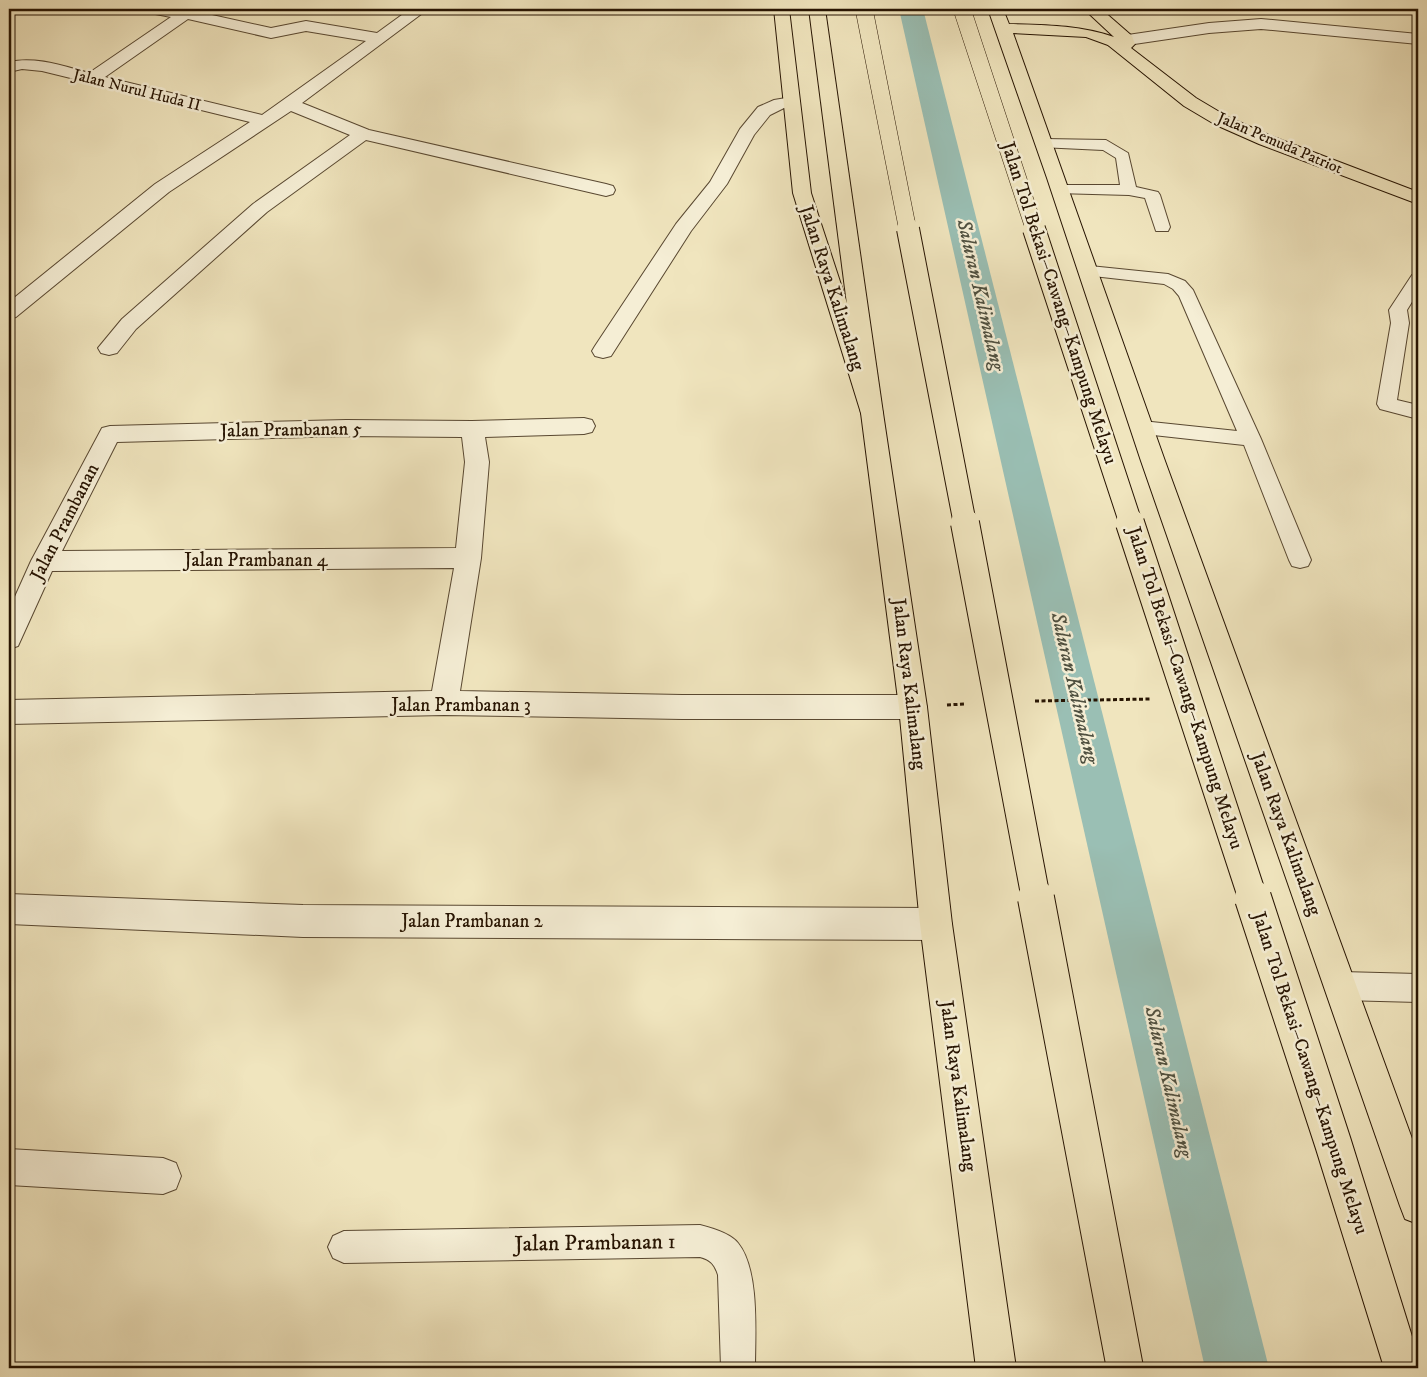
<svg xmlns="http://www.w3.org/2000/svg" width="1427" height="1377" viewBox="0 0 1427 1377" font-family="'IM FELL DW Pica',serif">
<rect width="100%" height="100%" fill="#f0e5be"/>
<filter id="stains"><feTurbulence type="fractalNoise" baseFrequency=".004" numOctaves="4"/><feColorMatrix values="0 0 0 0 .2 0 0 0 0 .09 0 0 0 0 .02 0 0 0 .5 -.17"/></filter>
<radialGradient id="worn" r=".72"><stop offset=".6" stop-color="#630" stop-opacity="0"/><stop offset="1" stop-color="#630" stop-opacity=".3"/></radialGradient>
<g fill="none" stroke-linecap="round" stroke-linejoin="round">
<!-- canal -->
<path fill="#9abfb4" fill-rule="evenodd" d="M899,9H923L1269,1368H1205Z"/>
<!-- lane casing -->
<g stroke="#594831" stroke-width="2">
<path id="lane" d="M1045,139L1106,140L1128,153L1136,187L1158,192L1160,195L1170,227L1168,231H1156L1145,198L1129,195L1056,193L1054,190L1056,187L1062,185H1120L1116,158L1103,150L1040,147L1037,144L1040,141Z
M1090,266L1168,274L1185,281L1193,290L1261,439L1311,560L1308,566L1300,568L1292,566L1289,560L1244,445L1135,433L1132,428L1135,423L1142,421L1237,431L1179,296L1173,289L1164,284L1084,275L1081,271L1084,267Z
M1418,274V292L1407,310L1409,323L1397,400L1418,405V419L1380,409L1377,404L1391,323L1389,310L1412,275Z
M1342,972L1418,974V1002L1342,1000L1332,996L1328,986L1332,976Z
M700,1225C712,1228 730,1233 738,1243C760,1270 755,1335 755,1368H721L718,1275C715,1265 711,1260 700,1257L344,1263L333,1258L328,1247L333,1236L344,1231Z"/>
</g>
<!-- street casing -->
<g stroke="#594831" stroke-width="2">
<path id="street" d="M143,9H185L271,28L306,21L377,33L410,9H426L424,12L302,103L369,130L606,184L613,186L615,190L613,194L606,196L366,140L267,212L136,329L117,353L109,355L101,353L98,348L122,319L253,204L350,135L291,111L169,192L16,317L9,319V302L155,184L250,122L42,71L22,69L9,72V62C36,56 63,66 89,73L171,17L145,12ZM188,19L271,38L306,31L366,41L262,115L105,77Z
M1261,19L1418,34V44L1261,29L1209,33L1114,47L1108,45L1106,42L1108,39L1114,37L1209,23Z
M792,97L798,98L800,102L798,106L784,108L770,115L754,135L727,184L691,231L611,356L603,358L595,356L592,351L595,346L676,224L710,182L740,129L758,107L774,100Z
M584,418L592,420L595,426L592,432L584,434L485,437L489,462L481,558L460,691L682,695H913L923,699L927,707L923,715L913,719H682L444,715L9,724V700L432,691L454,568L52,571L18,646L9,649V610L31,561L102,428L110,426L346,420L472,421ZM346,436L462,437L465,462L456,548L62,551L117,442Z
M9,894L303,905L936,908L947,913L952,924L947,935L936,940L303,937L9,924Z
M9,1149L163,1158L176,1163L181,1176L176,1189L163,1194L9,1185Z"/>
</g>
<!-- primary casing -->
<g stroke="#271402" stroke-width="2">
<path id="primary" d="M774,9H789L811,193L883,413L927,707L952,924L1016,1368H976L920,924L899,707L861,413L793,193Z
M988,9H1003L1009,24C1045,25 1080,25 1114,37L1084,9H1101L1132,36L1135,44L1131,48L1196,98L1228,117L1271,136L1418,192V204L1259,144L1216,125L1184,106L1108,45L1086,37L1013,33L1165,461L1418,1155V1224L1405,1219L1400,1206L1141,461L1047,178Z"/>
</g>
<!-- highway casing -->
<g stroke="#271402" stroke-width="2">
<path id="highway" d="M809,9H825L883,413L880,419L872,421L864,419L861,413Z"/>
</g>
<!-- path -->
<path stroke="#271402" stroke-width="3" stroke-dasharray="4 2.5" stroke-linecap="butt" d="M1035,701L1151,699
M947,705L964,704"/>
<!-- lane -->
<use href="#lane" fill="#f5eed5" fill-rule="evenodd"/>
<!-- street -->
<use href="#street" fill="#f5eed5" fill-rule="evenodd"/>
<!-- primary -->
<use href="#primary" fill="#f0e5be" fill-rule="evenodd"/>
<!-- highway -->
<use href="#highway" fill="#f0e5be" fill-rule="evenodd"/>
<!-- highway-bridge-far3 casing -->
<g stroke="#271402" stroke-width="18" stroke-linecap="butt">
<path id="highway-bridge-far3" d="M864,9L908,231
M962,9L1035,231"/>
</g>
<!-- highway-bridge-far2 casing -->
<g stroke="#271402" stroke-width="24" stroke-linecap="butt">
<path id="highway-bridge-far2" d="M908,229L965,524
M1034,229L1131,524"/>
</g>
<!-- highway-bridge-far1 casing -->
<g stroke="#271402" stroke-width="30" stroke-linecap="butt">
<path id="highway-bridge-far1" d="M965,523L1036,899
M1130,523L1253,899"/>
</g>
<!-- highway-bridge casing -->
<g stroke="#271402" stroke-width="38" stroke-linecap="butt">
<path id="highway-bridge" d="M1036,898L1125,1368
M1253,898L1333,1143L1403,1368"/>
</g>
<!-- highway-bridge-far3 -->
<use href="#highway-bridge-far3" stroke="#f0e5be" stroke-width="17"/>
<!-- highway-bridge-far2 -->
<use href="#highway-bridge-far2" stroke="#f0e5be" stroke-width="22"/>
<!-- highway-bridge-far1 -->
<use href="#highway-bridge-far1" stroke="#f0e5be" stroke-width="28"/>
<!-- highway-bridge -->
<use href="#highway-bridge" stroke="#f0e5be" stroke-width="36"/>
</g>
<g text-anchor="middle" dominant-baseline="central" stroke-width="5" stroke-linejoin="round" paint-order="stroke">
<!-- far-street labels -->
<g font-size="16" fill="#271402" stroke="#f5eed5">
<text transform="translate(137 90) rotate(14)">Jalan Nurul Huda II</text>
<text transform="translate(1280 143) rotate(23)">Jalan Pemuda Patriot</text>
</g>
<!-- street labels -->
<g font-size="19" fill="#271402" stroke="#f5eed5">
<text transform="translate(832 288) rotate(72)">Jalan Raya Kalimalang</text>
<text transform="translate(1059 303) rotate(72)">Jalan Tol Bekasi–Cawang–Kampung Melayu</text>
<text transform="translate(291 430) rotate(-1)">Jalan Prambanan 5</text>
<text transform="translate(65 522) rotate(-63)">Jalan Prambanan</text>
<text x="256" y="560">Jalan Prambanan 4</text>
<text transform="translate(909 684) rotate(83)">Jalan Raya Kalimalang</text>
<text transform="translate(1185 688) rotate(72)">Jalan Tol Bekasi–Cawang–Kampung Melayu</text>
<text x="461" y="705">Jalan Prambanan 3</text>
<text transform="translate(1286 834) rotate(70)">Jalan Raya Kalimalang</text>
<text x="472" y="921">Jalan Prambanan 2</text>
<text transform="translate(1310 1073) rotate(72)">Jalan Tol Bekasi–Cawang–Kampung Melayu</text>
<text transform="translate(958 1086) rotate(82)">Jalan Raya Kalimalang</text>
</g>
<!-- water labels -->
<g font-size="20" font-style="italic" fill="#4f5040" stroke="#f5eed5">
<text transform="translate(980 295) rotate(77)">Saluran Kalimalang</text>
<text transform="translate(1074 688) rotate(77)">Saluran Kalimalang</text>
<text transform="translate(1168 1082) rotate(77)">Saluran Kalimalang</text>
</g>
<!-- near-street labels -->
<g font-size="22" fill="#271402" stroke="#f5eed5">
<text transform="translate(595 1243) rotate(-1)">Jalan Prambanan 1</text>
</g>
</g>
<!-- margin -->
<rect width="1427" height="1377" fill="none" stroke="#f0e5be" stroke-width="30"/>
<rect x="10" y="10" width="1407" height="1357" fill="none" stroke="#271402" stroke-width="2.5"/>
<rect x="15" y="15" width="1397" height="1347" fill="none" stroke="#271402"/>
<rect width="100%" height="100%" filter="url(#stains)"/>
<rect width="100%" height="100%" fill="url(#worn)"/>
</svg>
